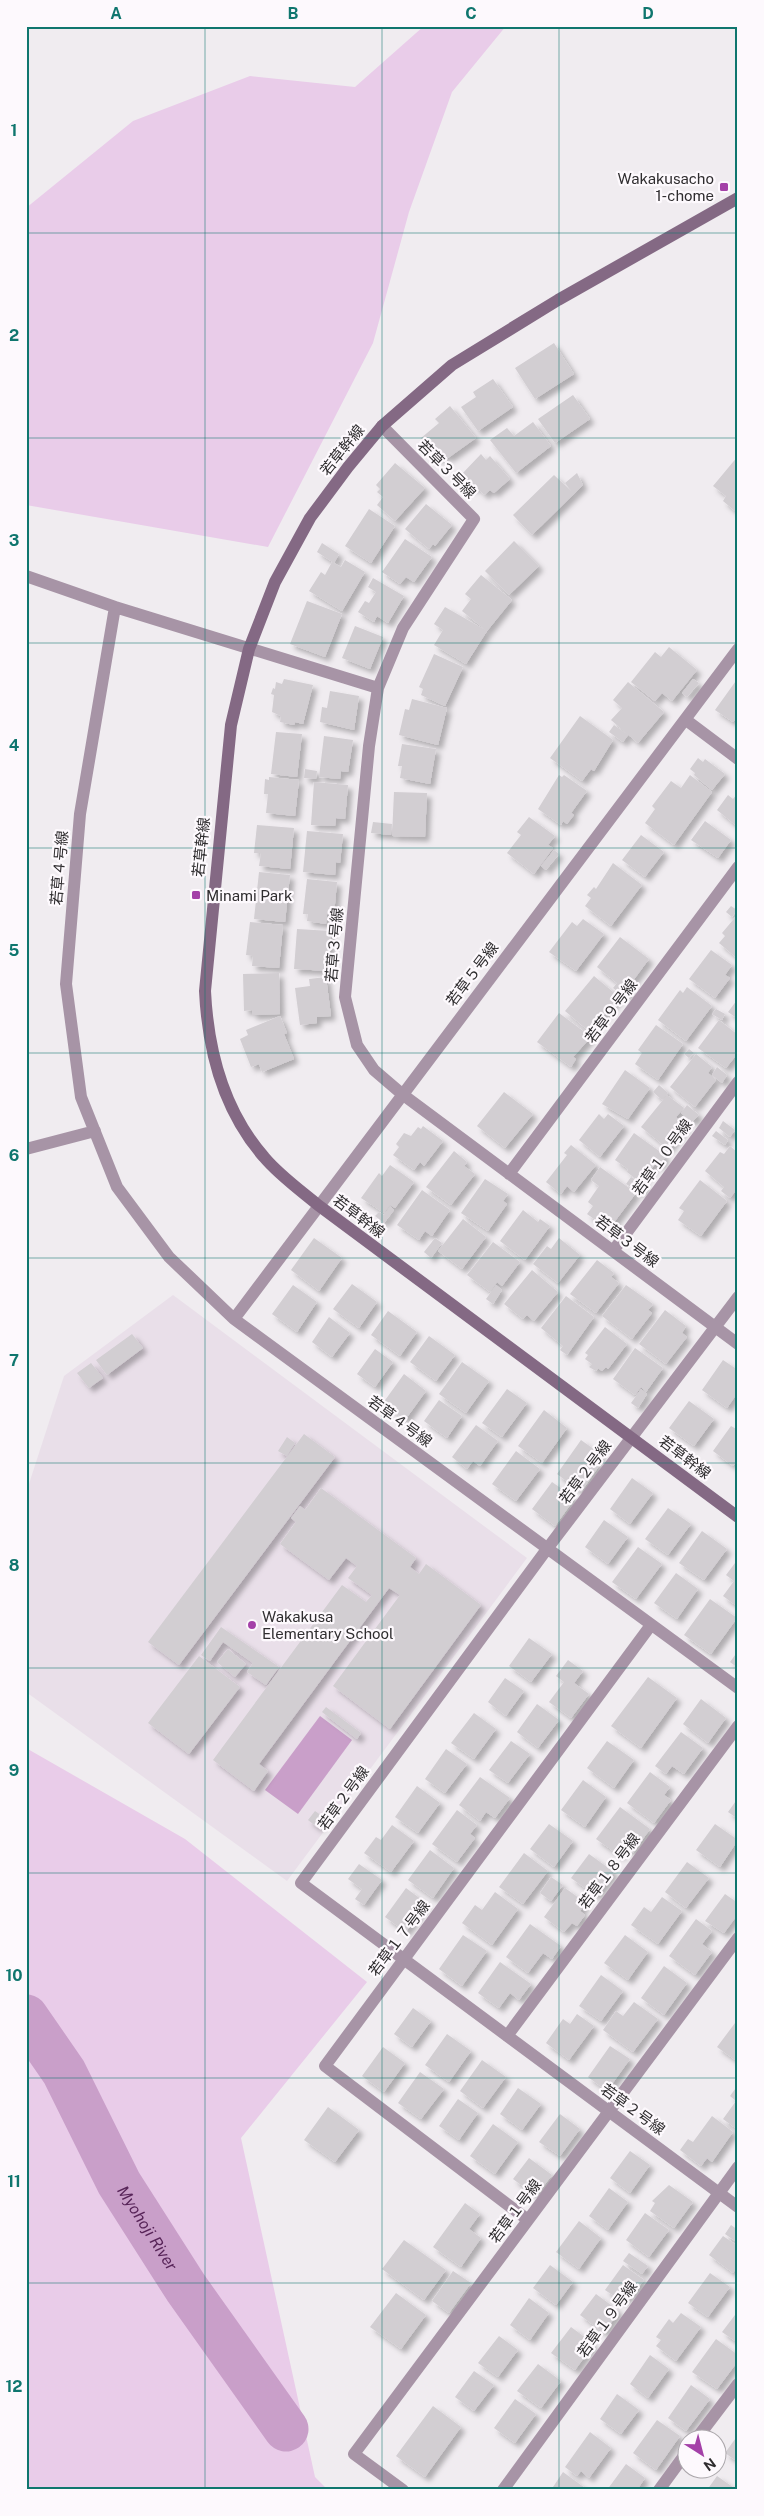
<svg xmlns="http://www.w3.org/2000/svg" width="764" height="2516" viewBox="0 0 764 2516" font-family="'Public Sans','Noto Sans JP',sans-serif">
<defs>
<filter id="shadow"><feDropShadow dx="4.5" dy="4.5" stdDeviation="2.5" flood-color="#0004"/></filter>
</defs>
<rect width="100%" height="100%" fill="#f0ecf0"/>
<!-- built -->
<path fill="#e9dfe9" d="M173,1295L527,1558L287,1881L26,1692V1493L64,1376Z"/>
<!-- green -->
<path fill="#e9cce9" d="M424,26H506L452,92L409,212L373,343L268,547L26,505V208L133,121L250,76L355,87Z
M26,1748L185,1839L367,1982L241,2138L315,2477L328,2490H26Z"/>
<!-- water -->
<path fill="#c99fc9" d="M320,1716L352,1740L298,1814L265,1790Z"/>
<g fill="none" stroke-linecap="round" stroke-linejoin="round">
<!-- river -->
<path stroke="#c99fc9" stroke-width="45" id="s1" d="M26,2017L64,2072L119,2183L186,2288L286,2429"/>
</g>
<!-- building -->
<path fill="#d2ced2" filter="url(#shadow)" d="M554,343L574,374L535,399L515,368Z
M493,379L513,407L478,431L461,407L476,397L473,392Z
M573,395L590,419L555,443L538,419Z
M450,406L476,438L448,458L445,455L439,460L421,438L439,423L435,419Z
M533,422L551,446L516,473L490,440L507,428L514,436Z
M481,454L486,460L490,456L510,479L494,493L490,490L484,495L476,486L472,489L460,476Z
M738,456V508L735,511L723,501L726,496L713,486Z
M395,463L425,488L395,521L377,505L383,497L377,492L380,489L376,485Z
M577,473L583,485L532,535L513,515L554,475L572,492L565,483Z
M426,504L452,525L435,546L433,544L429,549L405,529Z
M369,509L395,526L371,563L345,546Z
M405,539L432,557L414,582L406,577L400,584L382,572Z
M514,541L539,566L509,595L485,571Z
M322,543L339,554L334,563L317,552Z
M345,560L365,572L342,611L309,591L321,572L325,575L332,562L341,567Z
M481,575L512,600L487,631L462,611L471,599L465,594Z
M373,578L404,596L388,623L377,616L374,622L358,612L365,601L369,603L376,592L368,587Z
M307,601L342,614L325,657L290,644Z
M445,607L487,631L466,664L434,645L443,630L434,624Z
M355,626L383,637L370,669L342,658Z
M669,647L697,670L672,701L662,693L655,701L631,682L655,652L661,657Z
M434,654L463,667L445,706L421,695L423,689L419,687Z
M738,678V716L733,722L715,710Z
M284,679L313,685L303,724L295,722L294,725L280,722L281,716L272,712L274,695L271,694L273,688L275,689L276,682L282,684Z
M693,679L699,683L687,697L682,693Z
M628,682L664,712L638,743L611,720L622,708L613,700Z
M330,691L359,696L354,730L320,722L322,707L327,708Z
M412,699L447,708L438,745L399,735L405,709L409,710Z
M580,716L613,740L594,771L591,769L582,781L550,758Z
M614,725L628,735L623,742L609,732Z
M276,732L302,734L297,777L271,774Z
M324,736L353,740L348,772L341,771L340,779L319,777Z
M402,744L436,749L430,784L400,778L402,766H398Z
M698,758L703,762L705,759L725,774L712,790L694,775L695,773L690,769Z
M305,769L317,771L316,779L304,778Z
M559,775L562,777L564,775L587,791L571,813L574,815L567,824L563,821L561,825L538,809Z
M690,775L712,792L674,845L645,823L655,809L652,806L671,781L681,788Z
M269,777L299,780L295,816L266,813L268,794H264L265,779L269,780Z
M314,782L348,785L345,819L336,818L335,826L311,825Z
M394,792L427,793L425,837L392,836Z
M738,793V827L717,810L728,795L733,799Z
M529,817L555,836L548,845L553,848L534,874L507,853L521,835L517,832Z
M705,821L731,840L718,858L691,840Z
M373,822L392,824L391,835L371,833Z
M257,825L294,828L290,869L259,866L261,853H254Z
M307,831L343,834L340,863L336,862L335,875L303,872Z
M641,835L664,852L645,877L622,860Z
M554,850L559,854L546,870L541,866Z
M613,863L642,885L611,926L585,906L591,898L587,895L594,887L596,889Z
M259,872L290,875L285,922L254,919Z
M307,879L337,882L334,915L327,914L326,924L307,921L308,914H303Z
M731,906L737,910L732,917L726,912Z
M738,914V959L719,943L725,936L722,933Z
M583,919L604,934L576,971L549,952L572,922L577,926Z
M250,922L283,925L279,968L252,966L253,956L246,955Z
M297,929L331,931L329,971L294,969Z
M620,937L649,959L632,982L627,978L623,982L631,989L625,997L613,988L617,983L597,967Z
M711,950L732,965L725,975L730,978L715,998L689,979Z
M279,973L280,1014L252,1015V1010L244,1011L243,974Z
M594,976L619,997L590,1032L565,1011Z
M326,977L331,1016L317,1017V1023L300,1025L295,988L310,986L309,979Z
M687,987L712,1006L686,1041L658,1020L680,990L683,993Z
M737,1000H738V1019L728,1012Z
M716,1009L725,1014L722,1020L712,1014Z
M559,1013L591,1037L573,1057L576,1059L571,1067L537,1042Z
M280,1016L287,1033L284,1034L294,1059L262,1072L259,1064L251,1067L240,1039L248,1035L246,1030Z
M719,1020L738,1035V1053L726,1068L698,1048Z
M656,1025L683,1044L658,1080L635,1064L642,1053L638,1050Z
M689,1049L694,1053L689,1058L684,1054Z
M696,1054L712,1067L708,1073L716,1080L695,1107L670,1087Z
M717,1067L727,1075L722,1083L712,1075Z
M625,1070L650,1088L628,1119L602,1104Z
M659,1085L668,1093L662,1100L653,1092Z
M504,1092L533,1114L505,1148L477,1126Z
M667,1095L684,1108L676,1117L686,1126L668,1149L641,1127Z
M687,1105L699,1115L692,1122L681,1113Z
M599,1114L604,1119L608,1114L624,1126L600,1157L579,1140Z
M723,1121L735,1130L730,1137L719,1128Z
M423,1126L443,1141L424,1166L420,1162L414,1170L393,1155L399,1147L396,1144L404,1133L411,1136L418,1127L421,1129Z
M716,1131L728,1140L725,1145L712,1136Z
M634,1133L666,1156L659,1166L655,1164L641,1183L627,1172L628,1169L615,1160Z
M571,1145L596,1165L574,1192L567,1186L561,1194L546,1182L567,1155L564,1153Z
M730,1146L738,1153V1188L730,1198L721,1191L724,1187L705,1171L720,1152L724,1154Z
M454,1151L467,1162L464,1166L475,1174L451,1205L426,1187Z
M390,1165L414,1182L395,1208L390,1205L384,1213L361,1198L379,1173L382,1176Z
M600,1167L636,1193L612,1225L607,1222L604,1226L587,1214L593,1206L588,1202L599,1186L591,1180Z
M631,1177L646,1186L641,1193L626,1184Z
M485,1179L508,1194L503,1201L507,1204L488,1231L461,1213Z
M700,1180L727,1201L701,1236L678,1220L684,1211L679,1208Z
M422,1190L450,1210L432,1236L425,1231L419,1240L397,1225Z
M390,1206L394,1210L384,1223L375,1216L379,1212L384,1215Z
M523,1210L538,1222L540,1219L550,1226L525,1260L500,1241Z
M463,1219L486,1237L462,1269L438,1251Z
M314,1238L342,1258L319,1291L291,1270Z
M435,1238L442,1243L431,1258L424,1252Z
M559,1238L580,1255L558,1283L533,1264L547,1246L551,1249Z
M493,1242L520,1262L502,1286L497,1282L490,1292L467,1275Z
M597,1260L614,1273L611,1277L619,1283L596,1313L570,1294Z
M532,1270L558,1292L534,1321L527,1315L523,1319L504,1304Z
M352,1284L377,1302L359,1328L333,1309Z
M293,1285L317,1302L297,1332L272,1314Z
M496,1285L502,1290L493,1304L486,1299Z
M626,1285L653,1304L648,1310L652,1313L632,1339L602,1316Z
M566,1296L594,1317L567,1355L560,1350L563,1346L541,1328Z
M665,1310L686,1326L682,1333L687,1337L666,1364L639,1344Z
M388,1311L417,1332L400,1356L371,1335Z
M329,1317L350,1333L332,1357L312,1342Z
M605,1327L627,1344L608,1369L606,1367L602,1371L598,1368L596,1371L589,1367L592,1364L585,1359L588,1355L585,1353Z
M132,1334L143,1348L107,1375L96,1360Z
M429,1336L455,1355L436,1381L410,1362Z
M635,1348L663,1368L646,1392L641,1387L635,1395L613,1379Z
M375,1349L393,1362L375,1387L357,1374Z
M723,1360L738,1370V1392L727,1408L702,1390Z
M462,1362L489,1381L466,1413L439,1394Z
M91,1363L103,1378L89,1388L77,1373Z
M404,1374L426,1391L405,1420L383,1403Z
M507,1389L527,1403L502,1437L482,1423Z
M641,1389L647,1394L638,1408L631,1403Z
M439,1400L462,1416L447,1438L424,1421Z
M689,1401L714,1419L694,1446L669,1428Z
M544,1410L567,1428L542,1463L518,1446Z
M476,1425L498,1441L480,1466L473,1461L467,1469L452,1457Z
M731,1426L738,1430V1459L733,1466L713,1451Z
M304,1434L335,1457L179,1665L148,1642Z
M287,1437L295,1443L287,1456L278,1451Z
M581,1440L602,1455L596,1464L599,1466L581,1492L557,1474Z
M516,1451L540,1469L516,1501L492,1484Z
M632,1478L653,1493L630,1524L610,1509Z
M552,1482L575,1498L555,1526L532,1509Z
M321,1488L416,1558L410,1567L419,1574L426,1564L481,1605L390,1729L333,1686L400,1595L389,1588L259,1764L268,1771L254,1791L213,1760L342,1585L366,1602L372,1595L348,1578L357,1566L346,1558L329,1580L280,1544L296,1522L291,1518L300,1506L305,1510Z
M668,1508L691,1524L668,1555L645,1539Z
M604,1520L628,1537L608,1564L585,1547Z
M702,1531L727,1549L704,1580L679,1563Z
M638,1547L662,1564L636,1599L612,1582Z
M738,1559V1607L723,1596L734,1581L726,1575Z
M676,1573L698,1589L677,1619L654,1603Z
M710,1599L737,1618L711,1654L684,1635Z
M221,1627L279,1667L266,1685L247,1672L253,1663L223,1642L210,1661L201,1655Z
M529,1638L552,1654L531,1682L509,1666Z
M228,1649L246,1664L235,1677L217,1662Z
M738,1651V1668L730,1662Z
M199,1656L240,1687L189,1754L148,1723Z
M568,1660L583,1671L574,1683L589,1694L571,1718L549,1702L564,1682L556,1676Z
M648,1677L677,1698L641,1748L611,1726Z
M505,1678L524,1691L506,1716L488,1702Z
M701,1699L726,1718L708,1743L683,1724Z
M537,1704L559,1720L538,1748L517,1732Z
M326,1707L361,1733L357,1739L322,1712Z
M474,1713L496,1729L474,1759L451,1743Z
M681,1732L703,1748L684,1774L672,1766L666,1774L655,1766Z
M511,1741L530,1754L508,1783L489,1770Z
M607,1741L634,1760L614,1788L587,1768Z
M446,1749L467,1764L445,1793L425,1779Z
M650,1772L670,1787L664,1795L671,1800L654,1823L627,1803Z
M480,1777L510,1798L495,1818L486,1812L480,1821L459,1805Z
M583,1780L606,1797L585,1827L561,1810Z
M417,1786L440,1803L418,1833L395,1817Z
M738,1798V1819L728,1812Z
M620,1807L650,1829L633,1853L626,1848L620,1856L596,1839Z
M457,1810L477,1825L470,1834L475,1838L457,1862L432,1844Z
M315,1811L325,1818L318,1828L308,1820Z
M549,1824L573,1841L554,1867L530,1849Z
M715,1824L738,1840L720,1867L696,1850Z
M392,1825L414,1841L391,1872L364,1853L376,1837L381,1840Z
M430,1850L454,1868L433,1898L408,1880Z
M524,1853L548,1871L523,1904L499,1887Z
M589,1854L614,1872L596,1896L571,1878Z
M687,1862L709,1878L686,1908L665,1892Z
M359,1864L382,1880L364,1905L355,1899L362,1889L348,1879Z
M551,1877L563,1885L551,1901L540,1893Z
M406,1888L426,1903L406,1932L385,1917Z
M565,1888L586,1903L580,1911L585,1915L577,1926L572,1923L564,1932L544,1917Z
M495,1892L518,1909L492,1945L462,1923L475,1905L482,1910Z
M725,1894L738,1903V1914L724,1933L705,1921Z
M662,1897L682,1911L658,1944L631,1925L644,1907L651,1912Z
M696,1919L712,1931L702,1944L712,1952L695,1975L669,1956Z
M530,1924L561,1946L552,1959L543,1953L528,1973L506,1957Z
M463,1935L487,1951L462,1986L439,1969Z
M625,1935L648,1952L628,1980L604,1963Z
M500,1962L531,1984L519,2000L510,1993L499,2008L478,1993Z
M664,1966L687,1983L664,2015L641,1998Z
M601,1975L623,1991L601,2021L579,2006Z
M634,2002L658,2019L633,2052L603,2030L616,2011L623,2016Z
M413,2008L431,2021L412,2047L394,2034Z
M577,2014L594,2026L569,2060L546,2043L563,2019L570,2024Z
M738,2019V2062L717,2047Z
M447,2034L471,2051L449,2082L425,2065Z
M610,2046L630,2059L607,2091L588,2077Z
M383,2047L405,2063L384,2092L362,2076Z
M482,2060L506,2077L483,2108L460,2091Z
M420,2072L444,2089L421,2119L398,2103Z
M738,2085V2130L723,2119L736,2101L730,2096Z
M518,2088L541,2104L522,2130L500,2114Z
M458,2099L478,2113L459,2140L439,2126Z
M328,2107L359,2130L335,2162L304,2140Z
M560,2114L580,2129L560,2156L539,2142Z
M712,2116L733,2132L712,2162L707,2158L701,2166L680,2150L688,2139L693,2142Z
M493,2124L518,2142L495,2174L470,2156Z
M630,2151L650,2165L630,2193L610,2178Z
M529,2158L552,2175L536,2196L513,2179Z
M669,2185L693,2202L674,2228L650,2211L655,2203L652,2201Z
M609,2188L628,2202L608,2230L589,2216Z
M465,2203L480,2214L469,2229L481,2238L461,2267L433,2247Z
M645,2213L669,2230L649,2257L626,2240Z
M579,2221L601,2238L579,2269L556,2252Z
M731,2225L738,2230V2243L725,2234Z
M723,2236L738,2246V2265L733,2273L709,2255Z
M404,2240L446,2270L424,2300L382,2269Z
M629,2253L648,2266L642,2274L623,2261Z
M550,2265L573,2282L556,2305L533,2288Z
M623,2265L644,2280L631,2297L628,2295L623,2302L605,2290Z
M453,2271L471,2283L449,2313L432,2301Z
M710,2273L730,2287L708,2317L688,2303Z
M396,2293L426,2315L401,2349L370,2327Z
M596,2294L619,2311L604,2333L580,2315Z
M529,2298L549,2313L530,2340L510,2325Z
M738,2311V2343L722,2332Z
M681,2313L701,2327L676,2361L656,2346L661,2340L656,2337L669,2319L673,2323Z
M571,2327L594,2344L575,2370L551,2353Z
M499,2336L518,2350L498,2377L478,2363Z
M716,2339L738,2355V2361L717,2389L692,2372Z
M650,2355L669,2369L648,2398L630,2384Z
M538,2364L561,2381L541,2408L517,2391Z
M474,2371L494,2385L474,2411L455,2397Z
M691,2385L710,2399L686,2431L668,2418Z
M617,2394L639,2410L621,2434L600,2419Z
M515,2399L536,2414L515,2443L494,2428Z
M433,2406L461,2427L425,2477L396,2456Z
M657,2420L680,2436L656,2470L633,2453Z
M590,2432L611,2448L589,2478L581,2471L577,2476L565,2467Z
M738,2435V2462L725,2453Z
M626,2464L645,2478L637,2490H607Z
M563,2472L585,2488L584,2490H551Z
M717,2476L737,2490H707Z"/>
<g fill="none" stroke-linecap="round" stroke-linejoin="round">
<!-- street -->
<path stroke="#a794a6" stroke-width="12" d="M382,426L474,519L403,628L378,688L369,746L345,997L357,1045L374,1070L402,1094L738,1344
M26,576L115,607L378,688
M115,607L80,814L66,984L81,1097L117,1187L169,1257L234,1319L738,1688
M686,720L738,759
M26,1149L95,1131
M509,1174L738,867
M613,1251L738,1082
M738,1297L547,1549L301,1883L738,2207
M234,1319L738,649
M507,2036L738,1726
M528,2220L325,2066L651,1625
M697,2438L738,2384
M403,2490L354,2454L738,1938
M503,2490L738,2167
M659,2490L686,2453"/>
<!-- secondary -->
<path stroke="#846984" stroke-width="12" d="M738,198L558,300L452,365L382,426L348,467L310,518L275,582L249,649L231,725L205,991C208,1052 223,1110 264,1157C279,1175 300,1190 318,1205L738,1517"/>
</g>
<!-- grid -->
<path fill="none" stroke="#0f766e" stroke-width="1" stroke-opacity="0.55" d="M205,26V2490M382,26V2490M559,26V2490M26,233H738M26,438H738M26,643H738M26,848H738M26,1053H738M26,1258H738M26,1463H738M26,1668H738M26,1873H738M26,2078H738M26,2283H738"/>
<!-- markers -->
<g fill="#a441a8" stroke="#fdf9fd" stroke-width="2">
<rect x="719" y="182" width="10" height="10" rx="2.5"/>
<rect x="191" y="890" width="10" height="10" rx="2.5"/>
<circle cx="252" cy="1625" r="5"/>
</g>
<g text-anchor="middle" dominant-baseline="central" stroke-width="4.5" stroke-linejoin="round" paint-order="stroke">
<!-- poi labels -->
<g font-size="15" fill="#2f2d2f" stroke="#fdf9fd" text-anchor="start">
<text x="714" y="178" text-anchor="end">Wakakusacho<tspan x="714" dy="17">1-chome</tspan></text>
<text x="206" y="895">Minami Park</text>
<text x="262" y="1616">Wakakusa<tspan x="262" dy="17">Elementary School</tspan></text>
</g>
<!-- street labels -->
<g font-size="15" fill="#2f2d2f" stroke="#fdf9fd">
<text transform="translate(342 450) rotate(-51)">若草幹線</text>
<text transform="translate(447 469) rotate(45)">若草３号線</text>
<text transform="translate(201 847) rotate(-84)">若草幹線</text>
<text transform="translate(59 868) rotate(-85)">若草４号線</text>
<text transform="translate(334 945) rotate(-85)">若草３号線</text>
<text transform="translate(472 974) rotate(-53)">若草５号線</text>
<text transform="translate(611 1011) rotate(-53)">若草９号線</text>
<text transform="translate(662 1157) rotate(-54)">若草１０号線</text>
<text transform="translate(359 1216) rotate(37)">若草幹線</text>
<text transform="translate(627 1241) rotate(37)">若草３号線</text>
<text transform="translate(400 1421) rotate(36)">若草４号線</text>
<text transform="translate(685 1457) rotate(37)">若草幹線</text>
<text transform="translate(585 1472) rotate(-53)">若草２号線</text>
<text transform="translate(343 1798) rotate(-54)">若草２号線</text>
<text transform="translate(609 1871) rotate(-53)">若草１８号線</text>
<text transform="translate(399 1938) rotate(-53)">若草１７号線</text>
<text transform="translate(633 2109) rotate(36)">若草２号線</text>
<text transform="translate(515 2211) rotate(-53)">若草１号線</text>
<text transform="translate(607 2319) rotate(-54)">若草１９号線</text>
</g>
<!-- water labels -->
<g font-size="16" font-style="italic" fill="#582559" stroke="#fdf9fd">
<text stroke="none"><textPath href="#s1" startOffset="244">Myohoji River</textPath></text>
</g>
</g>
<!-- border -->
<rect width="764" height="2516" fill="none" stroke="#fdf9fd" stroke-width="55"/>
<!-- north arrow -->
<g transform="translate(702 2454) rotate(144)"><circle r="24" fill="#fdf9fd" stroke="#aba7ab"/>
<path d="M0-4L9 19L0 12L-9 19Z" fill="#a441a8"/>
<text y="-8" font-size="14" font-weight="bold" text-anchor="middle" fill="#2f2d2f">N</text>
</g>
<rect x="28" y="28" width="708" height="2460" fill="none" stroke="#0f766e" stroke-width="2"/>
<g font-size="16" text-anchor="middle" font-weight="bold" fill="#0f766e">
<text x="116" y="19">A</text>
<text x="293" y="19">B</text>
<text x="471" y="19">C</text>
<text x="648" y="19">D</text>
<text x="14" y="136">1</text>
<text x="14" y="341">2</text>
<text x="14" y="546">3</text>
<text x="14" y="751">4</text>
<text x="14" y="956">5</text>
<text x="14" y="1161">6</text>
<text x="14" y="1366">7</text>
<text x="14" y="1571">8</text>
<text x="14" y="1776">9</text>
<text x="14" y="1981">10</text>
<text x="14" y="2187">11</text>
<text x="14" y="2392">12</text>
</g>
</svg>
